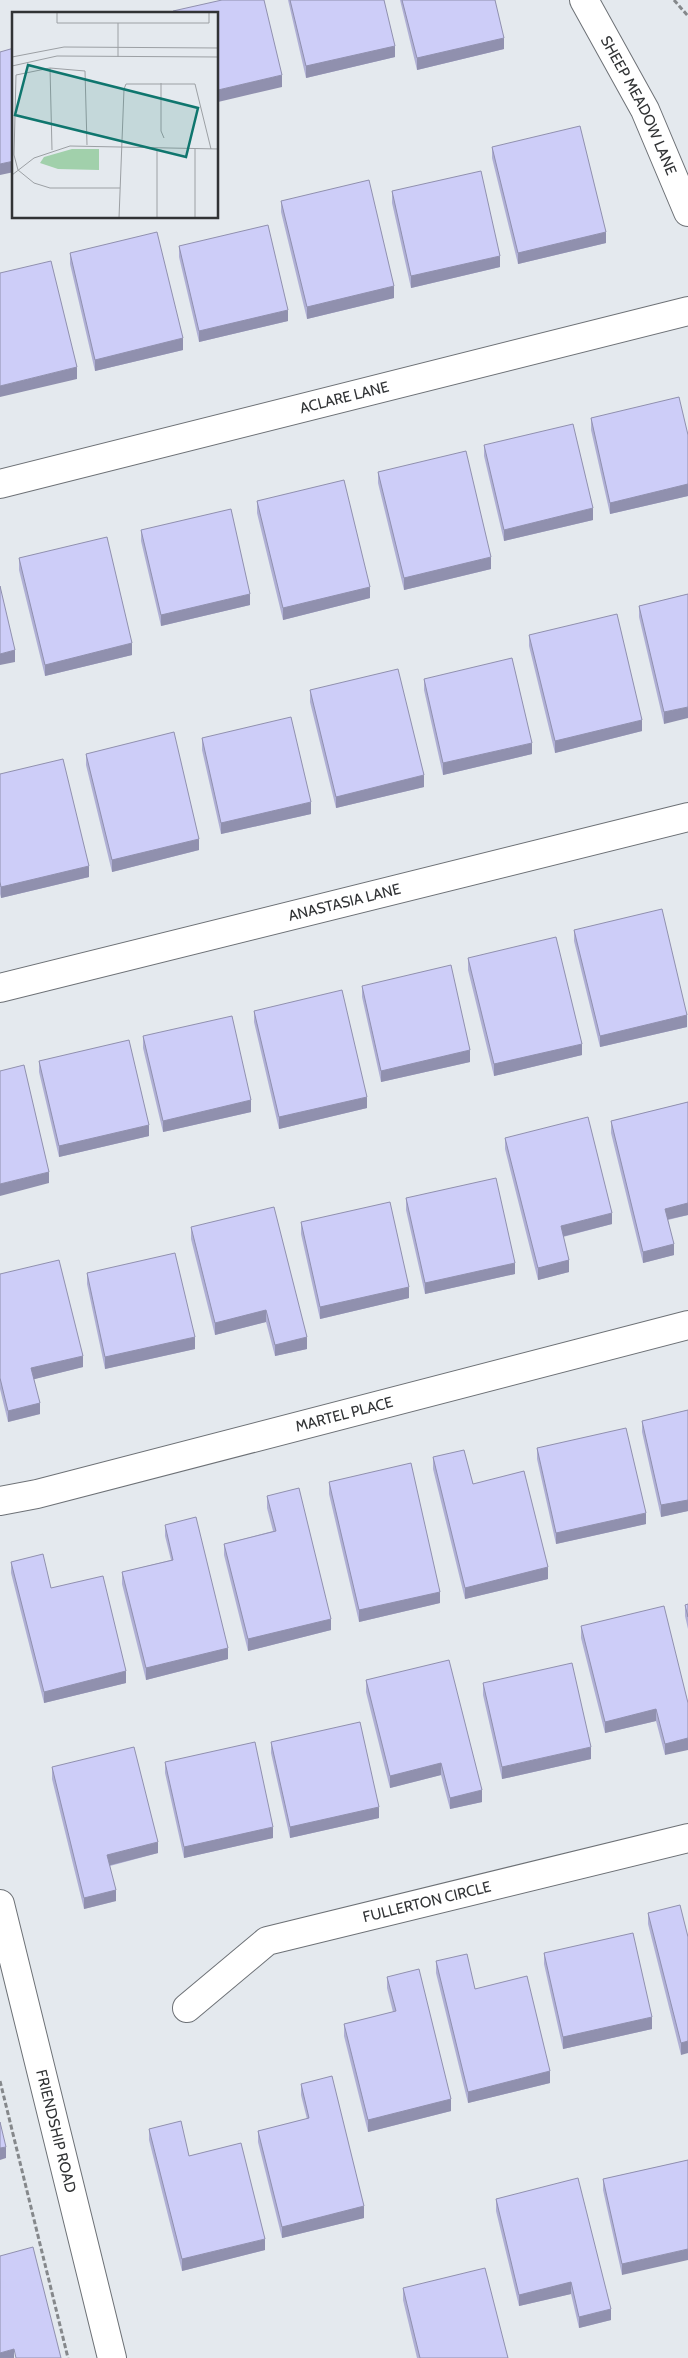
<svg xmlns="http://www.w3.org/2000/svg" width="688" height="2358" viewBox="0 0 688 2358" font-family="Cabin,sans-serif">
<rect width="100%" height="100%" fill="#e4e9ee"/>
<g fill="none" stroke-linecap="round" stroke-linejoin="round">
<!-- street casing -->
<g stroke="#6d7176" stroke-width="30">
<g id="street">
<path id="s1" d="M584,0L645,110L688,212"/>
<path id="s2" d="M0,484L688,311"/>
<path id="s3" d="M0,988L688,817"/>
<path id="s4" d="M0,1501L37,1494L688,1325"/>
<path id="s5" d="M187,2008L267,1941L688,1838"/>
</g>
</g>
<!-- secondary casing -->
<g stroke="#6d7176" stroke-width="30">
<g id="secondary">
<path id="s6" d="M0,1904L112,2358"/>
</g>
</g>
<!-- path -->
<path stroke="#85888b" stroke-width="3" stroke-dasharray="5 2.5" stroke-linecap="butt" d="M674,0L688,16
M0,2081L68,2358"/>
<!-- street -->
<use href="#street" stroke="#fff" stroke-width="28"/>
<!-- secondary -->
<use href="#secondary" stroke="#fff" stroke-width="28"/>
</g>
<!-- wall -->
<path fill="#b0b0d5" d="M288,0H384L395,57L306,78Z
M400,0H495L504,49L417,70Z
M492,147L606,243L518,264L492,158Z
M392,191L500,267L411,288L392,203Z
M281,201L394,298L307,319L281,212Z
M179,246L288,321L199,342L179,257Z
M70,253L183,350L95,371L70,264Z
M591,418L688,435V496L610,514L591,430Z
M484,445L593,520L504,541L484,456Z
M378,472L491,569L404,590L378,483Z
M257,501L370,598L283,620L257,513Z
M141,530L250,605L161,626L141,541Z
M19,558L132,655L45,676L19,570Z
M688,594L664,724L639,617V606Z
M529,635L642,731L555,753L529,646Z
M424,679L532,754L443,775L424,690Z
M310,690L424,787L336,808L310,702Z
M202,738L311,814L221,834L202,750Z
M86,754L199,850L112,872L86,765Z
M0,774L89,877L1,898L0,894Z
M574,930L687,1027L600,1047L574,941Z
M468,958L582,1055L494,1076L468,970Z
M362,986L470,1062L381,1082L362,997Z
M254,1011L367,1108L279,1129L254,1022Z
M143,1036L251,1112L163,1132L143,1048Z
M39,1061L149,1136L59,1157L39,1072Z
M688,1102V1215L668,1220L674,1255L643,1263L611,1133V1121Z
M505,1138L612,1224L563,1237L569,1272L538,1280L505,1149Z
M406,1198L515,1274L425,1294L406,1210Z
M301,1222L409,1298L320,1319L301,1234Z
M191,1227L307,1349L275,1356L266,1322L215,1335L191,1239Z
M87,1273L195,1349L105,1369L87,1284Z
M0,1274L83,1367L34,1379L40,1414L8,1422L0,1389Z
M688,1410V1511L661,1517L642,1432V1421Z
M537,1448L646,1524L556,1544L537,1459Z
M433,1457L548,1579L465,1599L433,1469Z
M329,1482L440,1603L359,1622L329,1494Z
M267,1496L331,1630L248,1651L224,1555V1544L273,1531L267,1508Z
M165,1525L228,1659L146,1680L122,1584V1572L171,1560L165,1536Z
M11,1562L126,1683L44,1703L11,1573Z
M688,1604V1629L685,1616V1605Z
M581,1626L688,1703L665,1755L656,1721L605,1733L581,1638Z
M366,1680L482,1802L450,1809L441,1775L390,1788L366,1692Z
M483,1683L591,1759L502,1779L483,1695Z
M271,1742L379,1818L290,1838L271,1753Z
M165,1762L273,1838L184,1858L165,1773Z
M52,1767L158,1853L110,1866L116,1901L84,1909L52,1779Z
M648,1913L688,1937L681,2055L648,1924Z
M544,1953L652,2029L563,2049L544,1964Z
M436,1961L475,1989L550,2083L468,2103L436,1973Z
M387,1977L451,2111L368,2132L344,2036V2024L393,2012L387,1988Z
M301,2084L364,2218L282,2238L258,2142V2131L307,2119L301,2095Z
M149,2129L265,2250L182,2271L149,2140Z
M688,2160L622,2275L603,2190V2179Z
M496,2199L611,2320L579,2328L571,2294L519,2306L496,2211Z
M403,2288L508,2358H417L403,2300Z"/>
<!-- shaded-wall -->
<path fill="#9090ae" d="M504,38V49L417,70V58Z
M395,46V57L306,78V66Z
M282,75V87L218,102V90Z
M14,161V172L0,175V164Z
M606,232V243L518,264V253Z
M500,256V267L411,288V276Z
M394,286V298L307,319V307Z
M288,310V321L199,342V331Z
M183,338V350L95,371V360Z
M77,367V379L0,397V386Z
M688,484V496L610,514V503Z
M593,508V520L504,541V530Z
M491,557V569L404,590V578Z
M370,587V598L283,620V608Z
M250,594V605L161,626V615Z
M132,643V655L45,676V665Z
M15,650V662L0,665V654Z
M688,707V718L664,724V712Z
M642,720V731L555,753V741Z
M532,743V754L443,775V763Z
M424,775V787L336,808V797Z
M311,802V814L221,834V823Z
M199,839V850L112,872V860Z
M89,866V877L1,898V887Z
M687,1015V1027L600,1047V1036Z
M582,1044V1055L494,1076V1064Z
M470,1050V1062L381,1082V1071Z
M367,1097V1108L279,1129V1117Z
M251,1100V1112L163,1132V1121Z
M149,1125V1136L59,1157V1146Z
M49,1172V1183L0,1196V1184Z
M688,1203V1215L665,1220V1209Z
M612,1213V1224L561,1237V1226Z
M674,1244V1255L643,1263V1252Z
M569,1260V1272L538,1280V1268Z
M515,1263V1274L425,1294V1283Z
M409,1287V1298L320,1319V1307Z
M266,1310V1322L215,1335V1323Z
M195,1337V1349L105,1369V1357Z
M307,1337V1349L275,1356V1345Z
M83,1356V1367L31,1380V1368Z
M40,1403V1414L8,1422V1411Z
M688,1500V1511L661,1517V1505Z
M646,1513V1524L556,1544V1533Z
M548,1567V1579L465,1599V1588Z
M440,1592V1603L359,1622V1610Z
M331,1619V1630L248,1651V1639Z
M228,1648V1659L146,1680V1668Z
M126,1671V1683L44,1703V1692Z
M656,1709V1721L605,1733V1722Z
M688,1738V1750L665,1755V1744Z
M591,1747V1759L502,1779V1767Z
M441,1763V1775L390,1788V1776Z
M482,1790V1802L450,1809V1798Z
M379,1807V1818L290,1838V1827Z
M273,1827V1838L184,1858V1847Z
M158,1842V1853L107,1866V1855Z
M116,1890V1901L84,1909V1898Z
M652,2017V2029L563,2049V2037Z
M688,2041V2053L681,2055V2043Z
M550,2071V2083L468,2103V2092Z
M451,2099V2111L368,2132V2120Z
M6,2147V2158L0,2160V2148Z
M364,2206V2218L282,2238V2227Z
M265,2239V2250L182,2271V2259Z
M688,2249V2260L622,2275V2264Z
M571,2282V2294L519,2306V2295Z
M611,2309V2320L579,2328V2317Z
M14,2349V2358H0V2353Z"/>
<!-- building -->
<path fill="#cdcdf8" stroke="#9090ae" d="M222,0H264L282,75L218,90V14H174L173,11Z
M290,0H384L395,46L306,66Z
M402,0H495L504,38L417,58Z
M14,48V161L0,164V52Z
M580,126L606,232L518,253L492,147Z
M481,171L500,256L411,276L392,191Z
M369,180L394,286L307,307L281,201Z
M268,225L288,310L199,331L179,246Z
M157,232L183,338L95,360L70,253Z
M51,261L77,367L0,386V273Z
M679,397L688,435V484L610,503L591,418Z
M573,424L593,508L504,530L484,445Z
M466,451L491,557L404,578L378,472Z
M344,480L370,587L283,608L257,501Z
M231,509L250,594L161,615L141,530Z
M107,537L132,643L45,665L19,558Z
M0,586L15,650L0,654Z
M688,594V707L664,712L639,606Z
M617,614L642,720L555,741L529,635Z
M512,658L532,743L443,763L424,679Z
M398,669L424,775L336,797L310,690Z
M291,717L311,802L221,823L202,738Z
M174,732L199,839L112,860L86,754Z
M63,759L89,866L1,887L0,882V774Z
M662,909L687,1015L600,1036L574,930Z
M556,937L582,1044L494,1064L468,958Z
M451,965L470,1050L381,1071L362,986Z
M342,990L367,1097L279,1117L254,1011Z
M232,1016L251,1100L163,1121L143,1036Z
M129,1040L149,1125L59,1146L39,1061Z
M24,1065L49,1172L0,1184V1071Z
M688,1102V1203L665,1209L674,1244L643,1252L611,1121Z
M588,1117L612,1213L561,1226L569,1260L538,1268L505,1138Z
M496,1178L515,1263L425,1283L406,1198Z
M390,1202L409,1287L320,1307L301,1222Z
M274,1207L307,1337L275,1345L266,1310L215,1323L191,1227Z
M175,1253L195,1337L105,1357L87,1273Z
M59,1260L83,1356L31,1368L40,1403L8,1411L0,1378V1274Z
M688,1410V1500L661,1505L642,1421Z
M626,1428L646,1513L556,1533L537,1448Z
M464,1450L473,1484L524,1471L548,1567L465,1588L433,1457Z
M411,1463L440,1592L359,1610L329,1482Z
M299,1488L331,1619L248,1639L224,1544L276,1531L267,1496Z
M196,1517L228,1648L146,1668L122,1572L173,1560L165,1525Z
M43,1554L51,1588L103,1576L126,1671L44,1692L11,1562Z
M688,1604V1617L685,1605Z
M664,1606L688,1703V1738L665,1744L656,1709L605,1722L581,1626Z
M449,1660L482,1790L450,1798L441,1763L390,1776L366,1680Z
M572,1663L591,1747L502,1767L483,1683Z
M360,1722L379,1807L290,1827L271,1742Z
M255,1742L273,1827L184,1847L165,1762Z
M134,1747L158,1842L107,1855L116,1890L84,1898L52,1767Z
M680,1905L688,1937V2041L681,2043L648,1913Z
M633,1933L652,2017L563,2037L544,1953Z
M467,1954L475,1989L527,1976L550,2071L468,2092L436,1961Z
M419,1969L451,2099L368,2120L344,2024L396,2011L387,1977Z
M332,2076L364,2206L282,2227L258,2131L309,2118L301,2084Z
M181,2121L189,2156L241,2143L265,2239L182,2259L149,2129Z
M0,2122L6,2147L0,2148Z
M688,2160V2249L622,2264L603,2179Z
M578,2178L611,2309L579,2317L571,2282L519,2295L496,2199Z
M33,2247L61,2358H16L14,2349L0,2353V2256Z
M485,2268L508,2358H420L403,2288Z"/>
<g text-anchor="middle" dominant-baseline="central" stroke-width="4" stroke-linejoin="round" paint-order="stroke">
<!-- street labels -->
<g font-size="15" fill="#313335" stroke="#f2f7fb">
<text stroke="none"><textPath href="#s1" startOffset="119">SHEEP MEADOW LANE</textPath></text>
<text stroke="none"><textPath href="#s2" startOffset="355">ACLARE LANE</textPath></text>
<text stroke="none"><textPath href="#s3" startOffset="355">ANASTASIA LANE</textPath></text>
<text stroke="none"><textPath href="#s4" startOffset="355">MARTEL PLACE</textPath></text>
<text stroke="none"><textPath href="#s5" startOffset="269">FULLERTON CIRCLE</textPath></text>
<text stroke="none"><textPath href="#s6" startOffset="234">FRIENDSHIP ROAD</textPath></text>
</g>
</g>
<!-- overview -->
<g transform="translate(12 12)">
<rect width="206" height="206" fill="#e4e9ee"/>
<path d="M60,137H87V158L46,157L28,151L32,145Z" fill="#a1d0ab"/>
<path fill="none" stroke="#9ca0a4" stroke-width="1" d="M45,0V11H197V0M106,11V45M0,45L52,35L207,36M0,54L45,44L207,45M38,56L40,138M149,71V119L152,126M75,133L73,59L38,56L4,63L2,143L6,158L22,171L38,176H108M0,163L22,146L58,134L207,137M107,206L112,77L114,72H183L199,137M145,206V137M183,206V137"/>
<path fill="#0f766e" fill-opacity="0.15" stroke="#0f766e" stroke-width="2.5" d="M16,53L186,96L174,145L3,103Z"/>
<rect width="206" height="206" fill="none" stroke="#313335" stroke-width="2.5"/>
</g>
</svg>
